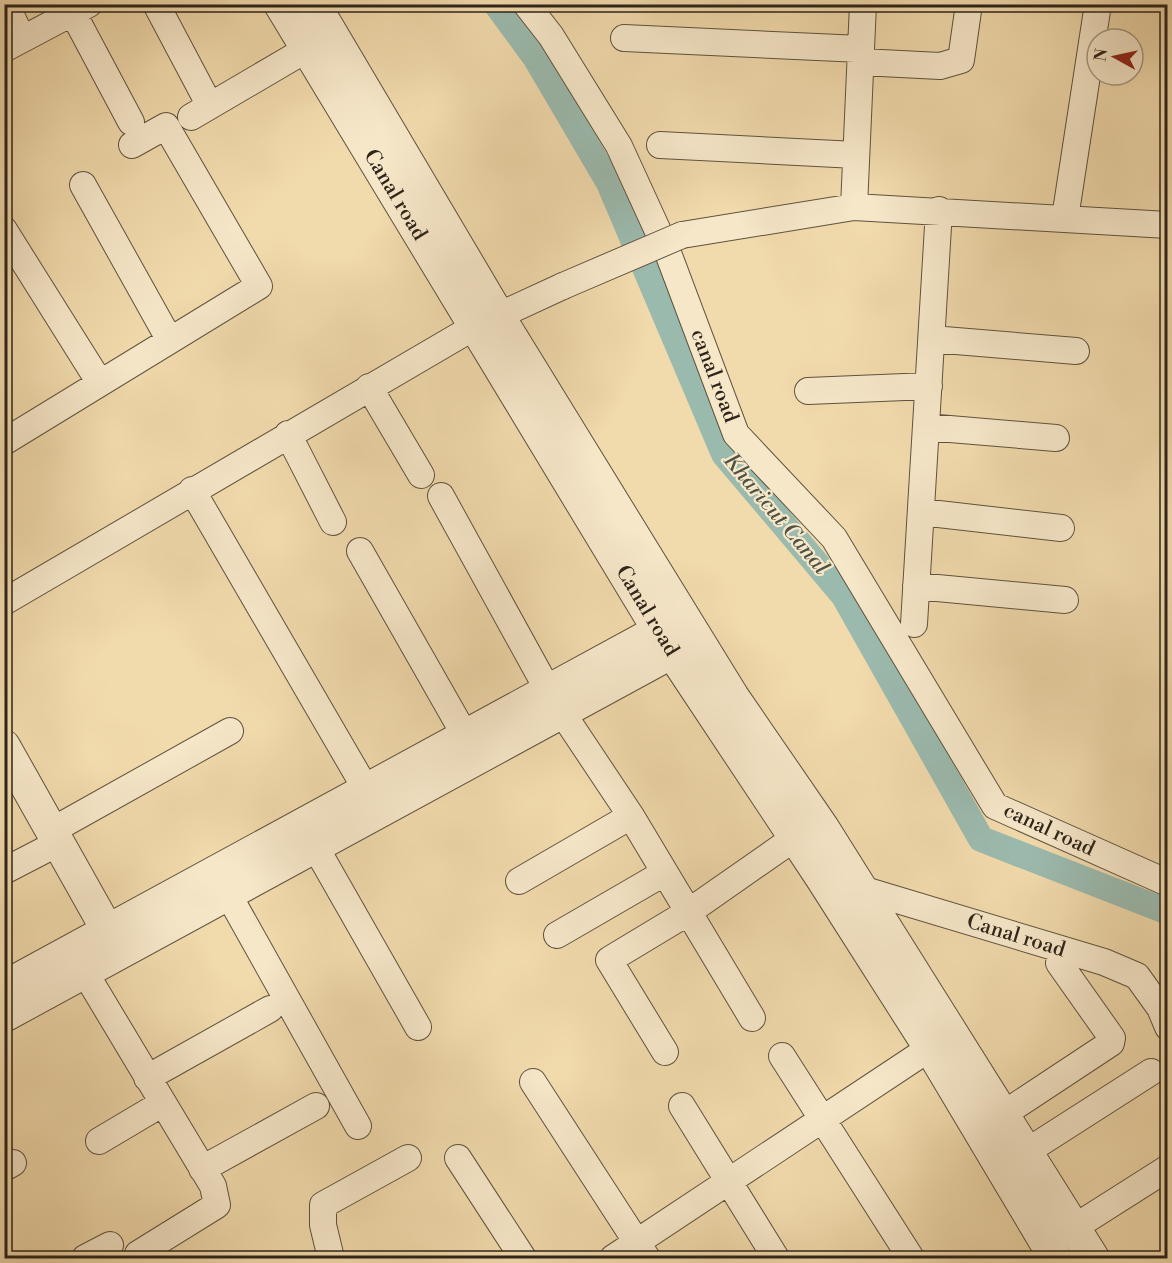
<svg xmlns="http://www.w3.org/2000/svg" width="1172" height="1263" viewBox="0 0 1172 1263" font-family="'Libre Bodoni',serif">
<rect width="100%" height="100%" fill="#f1daac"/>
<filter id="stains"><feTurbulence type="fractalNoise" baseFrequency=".00333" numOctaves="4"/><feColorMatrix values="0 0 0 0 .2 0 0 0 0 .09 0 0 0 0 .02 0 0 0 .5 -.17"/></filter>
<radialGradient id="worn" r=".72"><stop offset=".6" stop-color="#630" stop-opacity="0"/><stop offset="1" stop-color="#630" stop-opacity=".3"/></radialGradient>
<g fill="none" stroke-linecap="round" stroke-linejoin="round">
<!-- canal -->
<path stroke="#9bbaae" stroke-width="26" d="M496,4L535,57L609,183L724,454L844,596L981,839L1168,912"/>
<!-- minor casing -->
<g stroke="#5e523e" stroke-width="28">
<path id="minor" d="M6,4L22,39
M156,4L210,106
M526,4L551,36L619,146L668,253L736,434L834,538L995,806L1168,883
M73,13L131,122
M624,38L861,49
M4,49L89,4
M861,62L940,66L961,60L969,4
M191,117L307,49
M660,145L856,155
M83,185L169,339
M854,207L1168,225
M1065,218L1098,4
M4,230L100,383
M682,235L854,207L863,4
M932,339L1076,351
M369,387L421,475
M808,391L929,386
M926,427L1056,438
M288,434L333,522
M4,442L259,286L166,126L132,145
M192,490L367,791
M441,496L549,692
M921,512L1061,528
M360,551L466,737
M916,586L1065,600
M4,602L474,327L563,286
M914,624L939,210
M563,714L631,816L752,1018
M53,830L230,731
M316,848L418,1027
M4,871L60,842
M519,881L631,816
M851,886L1104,962L1137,976L1160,1008L1168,1027
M228,894L358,1126
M557,935L664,873
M75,956L213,1186L217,1205L138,1254
M665,1052L609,960L687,913L793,839
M782,1056L911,1258
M147,1078L270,1009
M533,1082L647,1258
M682,1106L776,1258
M1002,1115L1111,1043L1112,1038L1059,963
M99,1141L163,1103
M1026,1152L1151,1072
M458,1158L523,1258
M4,1168L13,1163
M202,1169L316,1106
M1075,1227L1168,1168
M85,1258L110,1245
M331,1258L323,1225V1205L408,1158
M613,1258L930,1048"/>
</g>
<!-- tertiary casing -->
<g stroke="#5e523e" stroke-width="34">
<path id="tertiary" d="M280,4L673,654L821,877L930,1048L1055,1258
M314,4L507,330L733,697L823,828L1093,1258
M4,746L118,949
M4,987L678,620
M4,1016L691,642"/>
</g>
<!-- minor -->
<use href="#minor" stroke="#f6e7c9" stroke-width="26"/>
<!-- tertiary -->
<use href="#tertiary" stroke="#f6e7c9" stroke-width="32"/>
<!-- minor-bridge casing -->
<g stroke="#5e523e" stroke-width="28" stroke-linecap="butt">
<path id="minor-bridge" d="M563,286L682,235"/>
</g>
<!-- minor-bridge -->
<use href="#minor-bridge" stroke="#f6e7c9" stroke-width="26"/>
</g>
<g text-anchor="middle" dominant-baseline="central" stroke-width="4.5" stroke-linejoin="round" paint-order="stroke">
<!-- street labels -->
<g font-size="21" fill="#2d241a" stroke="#f6e7c9">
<text transform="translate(395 195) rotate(59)">Canal road</text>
<text transform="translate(714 376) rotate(69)">canal road</text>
<text transform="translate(647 611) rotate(59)">Canal road</text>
<text transform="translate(1049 830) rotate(25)">canal road</text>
<text transform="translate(1016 936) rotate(17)">Canal road</text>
</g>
<!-- water labels -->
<g font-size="22" font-style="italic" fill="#4e5146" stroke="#f6e7c9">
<text transform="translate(776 514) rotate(50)">Kharicut Canal</text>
</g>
</g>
<!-- margin -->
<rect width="1172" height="1263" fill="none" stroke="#f1daac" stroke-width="24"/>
<rect x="6" y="6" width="1160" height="1251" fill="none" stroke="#2d241a" stroke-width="3"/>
<rect x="12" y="12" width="1148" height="1239" fill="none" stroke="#2d241a" stroke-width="1.5"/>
<!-- north arrow -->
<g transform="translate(1115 57) rotate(278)"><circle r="28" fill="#f6e7c9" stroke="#a69983" stroke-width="1.5"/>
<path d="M0-4.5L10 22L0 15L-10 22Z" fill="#8f2418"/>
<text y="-9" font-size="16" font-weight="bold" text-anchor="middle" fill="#2d241a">N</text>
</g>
<rect width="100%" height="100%" filter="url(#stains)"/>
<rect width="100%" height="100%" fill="url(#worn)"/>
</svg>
